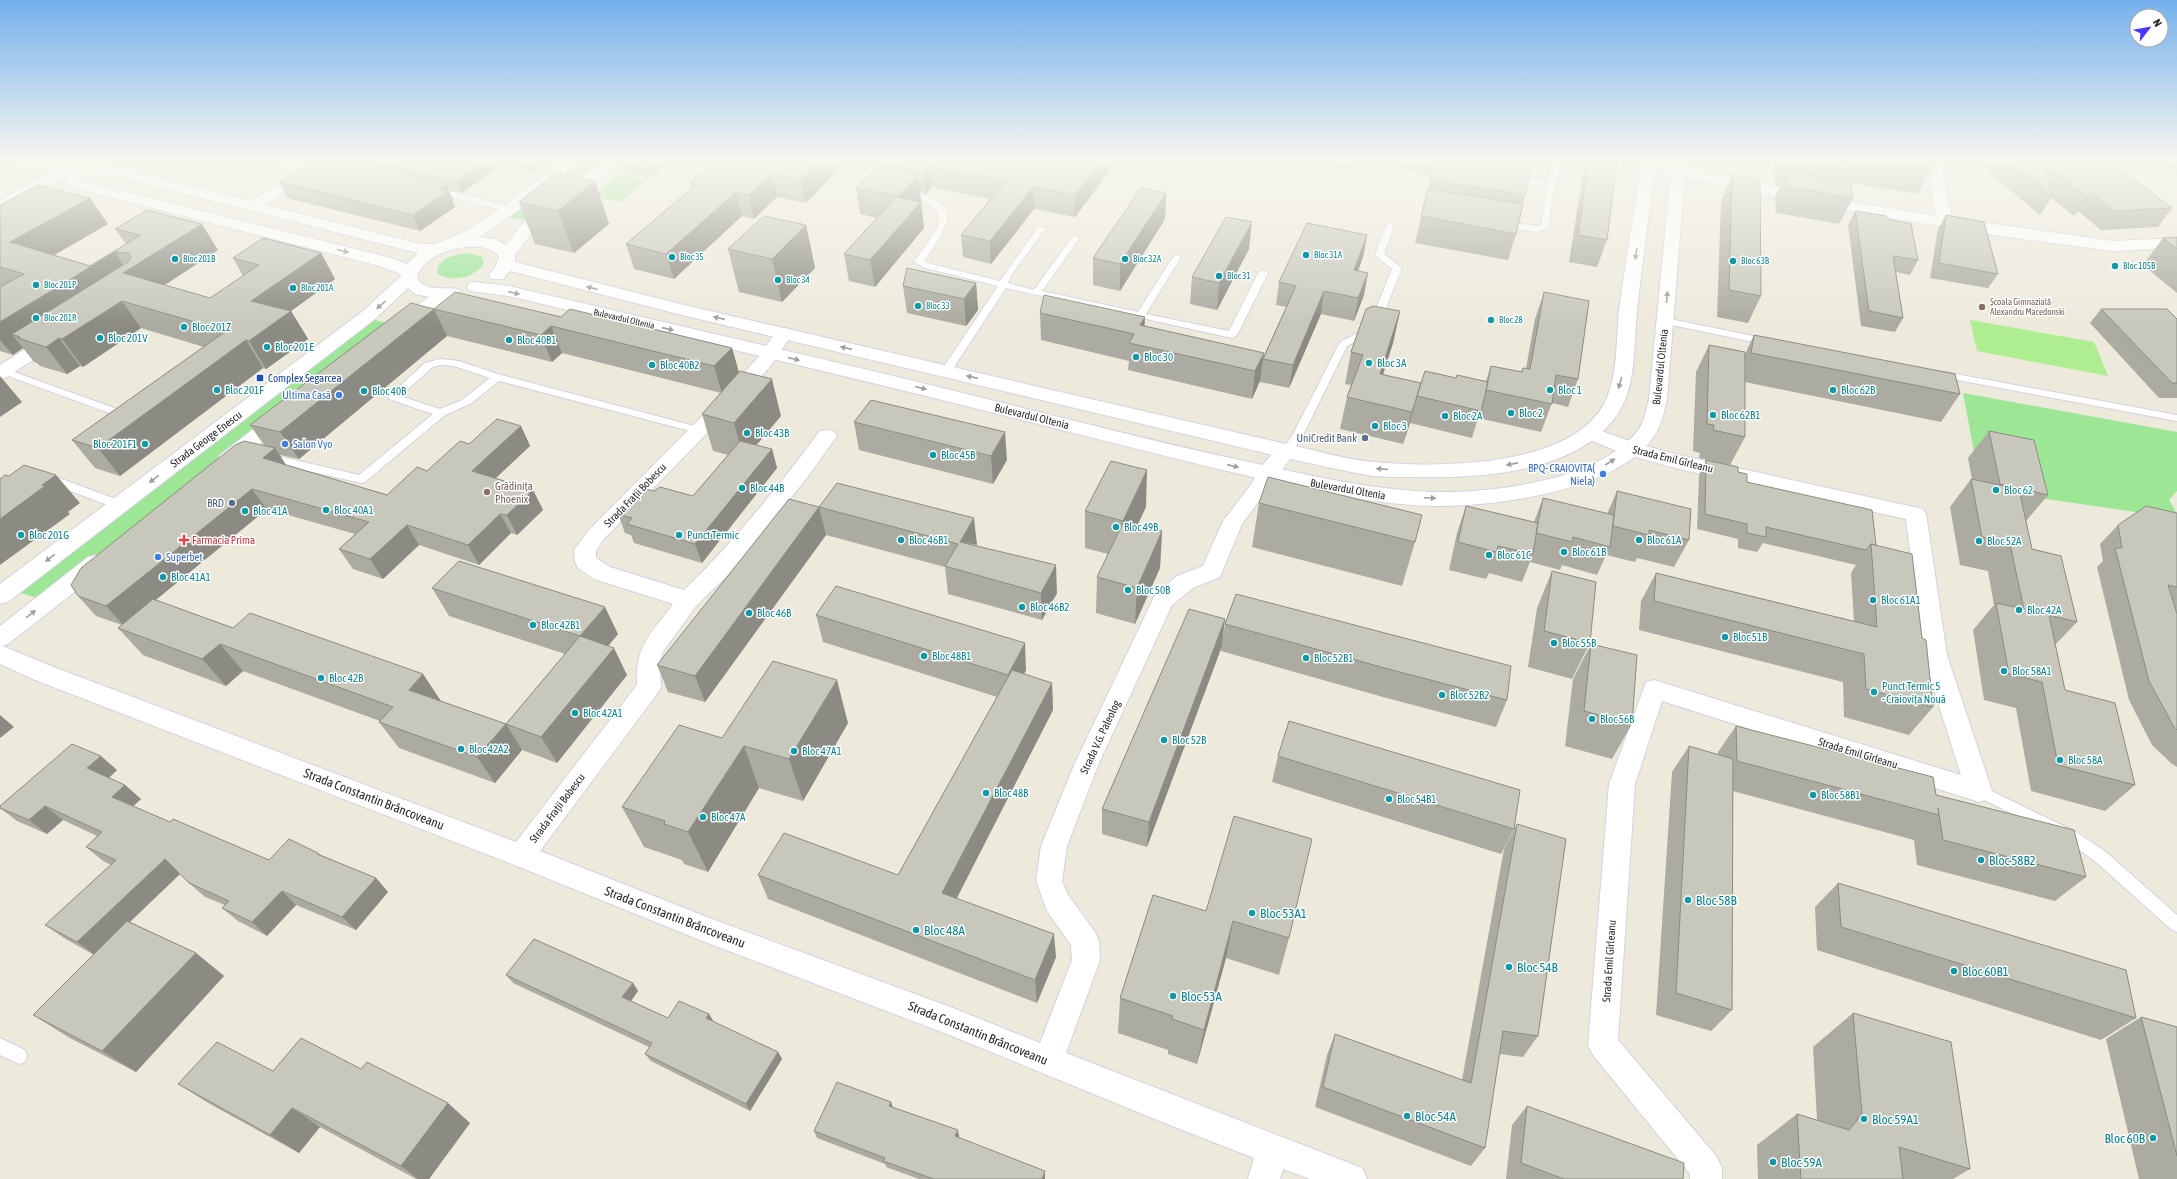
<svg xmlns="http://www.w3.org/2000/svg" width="2177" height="1179" viewBox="0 0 2177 1179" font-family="'Asap Condensed',sans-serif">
<rect width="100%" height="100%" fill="#edeadc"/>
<!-- green -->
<path fill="#9ce696" d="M581,160H608L529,221L506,217Z
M619,174L647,180L621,202L593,196Z
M471,253L482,257L484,264C475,277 452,283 438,274L437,270C441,256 458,254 471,253Z
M370,319L396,325L41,599L14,591Z
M1963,393L2177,432V491L2169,500L2177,514V518L2046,499L1975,457Z"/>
<!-- pitch -->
<path fill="#aeee91" d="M1970,320L2094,342L2108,376L1977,351Z"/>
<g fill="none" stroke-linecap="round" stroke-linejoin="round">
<!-- service casing -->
<g stroke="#d2d1e4" stroke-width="2">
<path id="service" d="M878,160H887L871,177L883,183V187C874,188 867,183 862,177Z
M1554,160H1562L1555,185L1548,228L1536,232L1499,226L1498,224L1502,221L1535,226L1541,225L1547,187L1512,181L1508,179L1512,177L1548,182Z
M436,188L513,207L514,209L510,212L433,193L432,191Z
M904,188C963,203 953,219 924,261L931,264L1000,281L1038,227H1044L1045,229L1012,274L1008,283L1034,290L1072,237L1075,236L1079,239L1042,291L1138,312L1173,257L1177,254L1181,257L1146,314L1229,331L1258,273L1263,270L1268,273L1237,335L1232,338L1006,288L950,373L946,374L941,371L998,286L925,268L914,262C942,222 957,211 901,193V189Z
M1390,223L1394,226L1384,254L1402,268L1377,330L1347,346L1302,437L1290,454H1282L1281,451L1292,436L1340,342L1368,328L1392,269L1375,255L1386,226Z
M1665,318L1768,339L1773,342L1768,345L1662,323L1660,321Z
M440,359L459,361L501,375L702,428L703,430L698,433L499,381L470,404L445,415L365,482L361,483L269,462L264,458L269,454L359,475L433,414L389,399L388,397L425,363ZM440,365L454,366L490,378L462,400L440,409L400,396L433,367Z
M0,367L131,414L132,416L131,418H123L0,373Z
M1940,371L2177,415V421L1936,376L1935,374Z
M48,474L124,502L126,505L120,509L116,508L44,481L43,478L44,475Z
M1979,785L2076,832L2106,852L2177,915V932L2172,930L2096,862L2066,840L1974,795L1972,791L1974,787Z
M0,1038L25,1050L27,1056L25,1062L19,1064L0,1055Z"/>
</g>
<!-- minor casing -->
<g stroke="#d2d1e4" stroke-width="2">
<path id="minor" d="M74,160H93L91,163L0,211V200Z
M279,160H304L312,163L316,160H334L258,210H246L244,207L246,204L302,169L281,163Z
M1926,160H1940L1952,218L2113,241L2177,238V248L2113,251L2001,236L1859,213L1649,170L1644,169L1642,166L1644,163L1649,162L1859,203L1936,216Z
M784,328L790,329L793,333L772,364L751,388L603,540L596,551V558L610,567L684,590C734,542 778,487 820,431L827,430L834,431L837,436L806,479L730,573L696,606L662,653L660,669L661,687L657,694L540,851L712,919L953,1008L1040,1043L1072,960L1071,945L1047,911L1036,881L1041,846L1075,763L1155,595L1177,576L1203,566L1223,521L1250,486L1260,468L1279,446L1286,444L1293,446L1296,451L1242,524L1220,577L1193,588L1172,605L1099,763L1067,846L1062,881L1068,895L1095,932L1099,941L1100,960L1066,1053L1362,1168L1367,1179H1310L1283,1169L1280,1179H1248L1254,1158L1167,1124L952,1036L700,940L512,864L35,680L0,664V645L51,666L516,842L637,685C635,645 651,634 673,604L594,579L578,568L575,562L574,550L589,530L738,380L759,356L778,329Z
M53,334L59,335L62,339L59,343L7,377L0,379V365L47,335Z
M1590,427L1638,444L1679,455L1923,509L1926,514L1947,655L1992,791L1988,799L1979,802L1662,701L1635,784L1618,1040L1717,1157L1722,1168V1179H1690V1174L1593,1055L1588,1045L1609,784L1646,682L1654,680L1961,775L1923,655L1906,519L1679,469L1624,454L1583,437L1580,433L1583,429Z"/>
</g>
<!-- tertiary casing -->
<g stroke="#d2d1e4" stroke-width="2">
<path id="tertiary" d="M19,160H46L67,165L100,164L110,166L420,244H435L470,229L504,206L564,160H581L516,212L479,237L495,239L506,245L522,224L605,160H622L534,230L515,255V262L684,305L1286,444C1315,450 1346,460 1375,462C1438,468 1575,468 1606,400C1618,372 1616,340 1619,310C1626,260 1634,210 1642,160H1656C1650,211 1642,261 1637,312C1634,341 1636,373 1625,400C1594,473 1481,479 1413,477C1400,477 1386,477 1373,476C1344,471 1315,464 1286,458L682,315L510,271L503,279H491L489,275L496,266L499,256C481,235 421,252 417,278C426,293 444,286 458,289L461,293L458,297L431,310L406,328L400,329L394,328L391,324L394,320L429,297L415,294L408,288L375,319L8,602L0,604V584L363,311L401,276V274L376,265L78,189L70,185L62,173L21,163ZM77,174H100L110,175L418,253L407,264L388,257L88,183L80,179Z
M1672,160H1686L1667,399C1664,413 1661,427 1652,439C1615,491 1494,507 1434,506C1379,505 1324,493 1270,481C1194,464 1118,444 1042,425C865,380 687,339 509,296L469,291L467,287L469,283L475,282L509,286C687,328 866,368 1043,413C1119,432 1195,451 1272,467C1325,479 1379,490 1433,492C1492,493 1596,481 1636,433C1644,424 1646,410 1649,399Z
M281,411L288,413L291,417L288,421L234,465L227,467L220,465L217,460L220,455L274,413Z
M96,555L104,557L107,563L104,569L8,644L0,647V626L88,557Z"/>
</g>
<!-- service -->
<use href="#service" fill="#fff" fill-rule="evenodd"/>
<!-- minor -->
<use href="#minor" fill="#fff" fill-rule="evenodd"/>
<!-- tertiary -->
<use href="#tertiary" fill="#fff" fill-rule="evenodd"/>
</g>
<!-- wall -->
<path fill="#acaba1" d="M347,160H492L495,169L462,193L449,190L453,200H452L455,207L420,231L287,198L279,182Z
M500,160H550L539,168L531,172L502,165Z
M622,160H670L650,178L626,174Z
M848,160L806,203L777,197L754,219L742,216L674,279L634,269L626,244L691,189L690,182Z
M887,160H1014L1012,162L1059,172L1118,160L1075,217L1034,209L991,264L963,257L961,235L990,199L932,187L926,194L920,192L924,228L875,287L849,281L844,254L877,218L860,214L856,188L886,167L885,162Z
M1354,160L1349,171L1324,166L1325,161Z
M1396,160H1533L1523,204L1516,234L1508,260L1415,243L1431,177L1395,166Z
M1585,160H1617L1607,240L1597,267L1569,262Z
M1764,160H1931L1933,167L1917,194L1844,182V183L1853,198L1839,224L1776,213L1775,197L1780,186L1775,185L1774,162Z
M1978,160H2177V174L2166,166L2118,168L2172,208L2158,227L2101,230L2078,211L2074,216L2051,198L2040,215L1977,162Z
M1732,175L1761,296L1748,323L1717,317L1721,201Z
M595,181L609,224L574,253L535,244L519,202Z
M1166,193L1165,219L1120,291L1093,285V258Z
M0,205L108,224L54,255L90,266L126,244L115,229L218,250L164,285L210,298L243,276L233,258L321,253L335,279L291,311L308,339L266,369L263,368L120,476L95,468L72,440L204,347L141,328L83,367L80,366L67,374L40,366L37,363L34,362L23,348L13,355L0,351Z
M1855,211L1887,219L1918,260L1910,275L1896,272L1903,318L1895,332L1861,326L1848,225Z
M1946,215L1998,274L1988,288L1930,278L1938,229Z
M806,225L815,268L782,302L739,292L728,249Z
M1367,235L1363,257L1358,271L1364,295L1354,321L1321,314L1289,388L1260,382V381L1252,399L1128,370L1129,361L1041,340L1040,313L1144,326L1263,358L1286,307L1276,305L1279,282Z
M2177,237V293L2143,265L2163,238Z
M1249,249L1217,310L1190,304L1192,277Z
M976,283L978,310L966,326L907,313L903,286Z
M1544,292L1578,379L1568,407L1552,403L1541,432L1478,418L1472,438L1410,423L1403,444L1340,429L1347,397L1351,385L1345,384L1351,352L1400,311L1393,343L1383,374L1418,391L1456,378L1486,381L1491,366L1521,372L1523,368H1526L1535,319Z
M434,309L561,317L732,348L739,373L781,416L756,445L772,449L777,468L702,563L634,543L631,535L625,533L618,514L654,491L693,496L728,455L713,451L702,414L721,393L562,353L552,362L447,336L299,459L280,455L286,465L387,495L427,471L469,444L521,426L530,446L495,478L533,490L543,510L517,535L511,533L479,565L419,545L383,579L353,569L339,549L355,534L267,509L155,600L233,628L441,701L506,724L565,654L449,616L432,588L618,634L608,646L627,675L557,763L522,750L495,783L399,748L379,722L380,721L243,671L226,686L143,655L118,628L122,625L96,616L78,596L264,445L250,425Z
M2101,309L2177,319V398H2159L2090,323Z
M1754,335L1960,394L1941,422L1745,382V437L1730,465L1699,458L1700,453L1693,451L1696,372L1709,345L1745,354Z
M854,422L1007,460L993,484L859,450Z
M1989,431L2048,495L2026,521L2032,549L2077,622L2055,645L2065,690L2135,785L2105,811L2031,791L2016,708L1984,700L1973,630L1994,605L1988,571L1960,565L1950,507L1971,479H1972L1968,458Z
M1706,460L1738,472L1747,482L1876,545L1922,638L1933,707L1909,735L1844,717L1843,682L1639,630L1641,601L1656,573L1854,621L1851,573L1856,565L1763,543L1757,552L1738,548V539L1697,529L1699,475Z
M1617,491L1689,540L1674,567L1637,558L1635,562L1606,555L1597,575L1562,565L1560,570L1530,562L1522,582L1489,573L1486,579L1449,570L1457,533L1466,506L1534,522L1543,498L1607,514Z
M1259,503L1415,542L1402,586L1252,547Z
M819,507L977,546L1057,593L1042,620L948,594L945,567L826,535L705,702L668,692L657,665Z
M1146,507L1137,525L1162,531L1160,568L1135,624L1096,613L1097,577L1108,554L1085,548V511Z
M2177,513V611H2176L2177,614V767L2171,763L2152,745L2129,700L2097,567L2103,561L2100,544L2118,525Z
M1552,571L1590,643L1572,679L1528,667L1537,608Z
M816,615L1026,670L1024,674L1052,683L1053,710L957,898L1056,957L1037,1003L768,899L758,875H898L997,697L823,642Z
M1225,624L1507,700L1496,727L1383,697L1221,651Z
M1591,644L1632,724L1612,759L1565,746L1573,679Z
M1222,646L1147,847L1102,834V809Z
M848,723L803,801L759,788L708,872L684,864L682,860L644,847L622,807L722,738Z
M1736,726L1936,795L2086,877L2055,901L1917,865L1914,840L1733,791L1732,1010L1711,1031L1656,1015L1672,772L1689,746L1718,755V752Z
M1278,756L1514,829L1501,854L1272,782Z
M117,770L109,778L125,785L141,799L133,806L170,822L269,860L318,853L321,855L376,878L388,892L356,930L296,905L267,936L238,921L222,908L225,905L205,897L189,883L180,874L130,922L196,953L224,976L136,1072L68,1037L33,1015L94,955L64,938L45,925L111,865L103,861L86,847L97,836L63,820L47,834L17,821L0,808Z
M1517,824L1538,1036L1523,1057L1499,1054L1485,1148L1471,1166L1315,1107L1327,1055L1335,1034L1462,1080L1504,849Z
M1838,883L2136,1018L2101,1040L1817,950L1815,907Z
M1153,895L1289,938L1279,975L1226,958L1197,1064L1168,1054V1050L1118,1033L1120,998Z
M506,975L633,983L638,991L631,1001L668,1018L713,1022L778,1052L782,1059L750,1111L651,1061L645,1054L649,1047L513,983Z
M1853,1013L1970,1169L1953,1179H1758L1757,1145L1797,1114L1817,1120L1813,1047Z
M2141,1017L2177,1027V1179H2139L2106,1039Z
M361,1069L470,1123L429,1179H416L320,1127L299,1153L210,1104L178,1084L273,1071Z
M891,1102L893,1107L959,1136V1138L1045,1178V1179H919L886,1167L885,1164L817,1138L814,1131Z
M1527,1106L1683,1179H1506L1512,1125Z"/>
<!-- shaded-wall -->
<path fill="#8c8b83" d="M485,160H492L495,169L462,193L456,181Z
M527,160H550L539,168L531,172Z
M645,160H670L650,178Z
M820,160H848L806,203L801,179Z
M994,160H1014L997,179Z
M1102,160H1118L1075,217V195Z
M1353,160H1354L1349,171L1350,166Z
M930,166L932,187L926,194L924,172Z
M772,173L777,197L754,219L749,195Z
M918,175L921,201L902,223L899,196Z
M595,181L609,224L574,253L558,211Z
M446,184L453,200H452L455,207L420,231L413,215L440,189Z
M1033,187L1034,209L991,264L990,241Z
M736,192L742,216L674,279L666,254Z
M1166,193L1165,219L1120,291V264Z
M2091,193L2078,211L2074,216L2087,197Z
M90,198L108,224L30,269L10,242Z
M921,202L924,228L875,287L870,260Z
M1252,222L1249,249L1217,310L1219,283Z
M202,224L218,250L142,300L129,281L12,334L23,348L13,355L0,340V322L115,252L127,270Z
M806,225L815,268L782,302L772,259Z
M1367,235L1363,257L1350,292L1354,270Z
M321,253L335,279L276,322L291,311L308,339L266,369L249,341L251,301Z
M1368,273L1364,295L1354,321L1358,298Z
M976,283L978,310L966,326L964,299Z
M1324,291L1321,314L1289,388L1293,365Z
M122,301L141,328L83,367L62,339Z
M434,309L447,336L299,459L280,432Z
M1400,311L1393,343L1373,406L1380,374Z
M1145,317L1144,345L1140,325Z
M551,326L562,353L552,362L541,335Z
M59,338L80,366L67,374L46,347Z
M246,340L263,368L120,476L98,448Z
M732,348L740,376L722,394L714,366Z
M1264,353L1260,381L1252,399L1255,371Z
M0,376L22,402L0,417Z
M772,379L781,416L744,460L734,423Z
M1417,396L1410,423L1403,444L1412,412Z
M521,426L530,446L482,491L472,471Z
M1005,432L1007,460L993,484L991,456Z
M275,448L288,468L263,458Z
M772,449L777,468L702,563L695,544Z
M1147,470L1146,507L1122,558L1123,521Z
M56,475L80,503L68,512L70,514L0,565V519L42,485Z
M252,489L267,509L124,626L106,606Z
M533,490L543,510L517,535L507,515Z
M819,507L826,535L705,702L695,676Z
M500,514L511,533L479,565L468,545Z
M974,518L977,545L960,542Z
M407,525L419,545L383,579L370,559Z
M1162,531L1160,568L1135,624L1137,588Z
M1056,565L1057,593L1042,620L1041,593Z
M605,607L618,634L594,663L580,636Z
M1225,619L1222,646L1147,847L1149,822Z
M1025,643L1026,670L1010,701L1008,675Z
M220,644L243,671L226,686L202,659Z
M614,648L627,675L557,763L541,737Z
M423,674L441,701L427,717L409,690Z
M837,680L848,723L803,801L789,759Z
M1052,683L1053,710L947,917L942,893Z
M0,715L14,727L0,738Z
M506,724L522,750L495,783L477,757Z
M744,746L759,788L708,872L688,832Z
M101,756L117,770L104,782L87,768Z
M125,785L141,799L128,811L112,797Z
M45,806L63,820L47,834L29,820Z
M165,859L181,873L95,955L77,942Z
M376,878L388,892L356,930L342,917Z
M282,891L296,905L267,936L252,922Z
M1233,921L1226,958L1197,1064L1204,1030Z
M1054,934L1056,957L1037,1003L1035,980Z
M196,953L224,976L136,1072L102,1051Z
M633,983L638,991L628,1005L622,997Z
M709,1014L714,1022L706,1018Z
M778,1052L782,1059L750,1111L746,1104Z
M891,1102L893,1109L889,1106Z
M448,1103L470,1123L429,1179H418L401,1166Z
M292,1108L320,1127L299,1153L270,1135Z
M958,1130L959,1136L957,1143L955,1136Z
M1045,1171V1179H1042Z"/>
<!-- building -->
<path fill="#c8c7bb" stroke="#8c8b83" d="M315,160H345L446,184L440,189L448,191L413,215L279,182Z
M366,160H485L456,181Z
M715,160H820L801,179L772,173L749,195L736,192L666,254L626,244L697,184L690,182Z
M887,160H1001L1059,172L1068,160H1102L1075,195L1033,187L990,241L961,235L1006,181L930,166L924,172L885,162Z
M1325,160H1353L1350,166L1325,161Z
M1435,160H1533L1525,195L1430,180Z
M1589,160H1617L1607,240L1578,235Z
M1799,160H1849L1850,170Z
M1890,160H1931L1933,167Z
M2009,160H2108L2172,208L2114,211L2091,193L2087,197L2044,164L2052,196Z
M878,165L918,175L899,196L856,188Z
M1787,171L1851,184L1853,198L1788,187Z
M556,173L595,181L558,211L519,202Z
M1732,175L1760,179L1761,296L1729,290Z
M38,185L90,198L10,242L90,266L141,235L115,229L147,210L202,224L123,273L210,298L259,265L233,258L263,238L321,253L251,301L291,311L249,341L246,340L98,448L72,440L226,331L122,301L62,339L59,338L46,347L18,338L20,337L12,334L128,262L131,258L129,253L115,252L0,322V287L24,274L0,267V205Z
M1141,188L1166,193L1120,264L1093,258Z
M1428,189L1523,204L1516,234L1421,216Z
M896,197L921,202L870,260L844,254Z
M1855,211L1886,216L1887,219L1911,224L1918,260L1893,256L1903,318L1869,311Z
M1946,215L1984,222L1998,274L1939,263Z
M764,216L806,225L772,259L728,249Z
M1226,217L1252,222L1219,283L1192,277Z
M1307,223L1367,235L1354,270L1368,273L1358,298L1324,291L1293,365L1263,359L1296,286L1279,282Z
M2177,237V249L2163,238Z
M907,268L976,283L964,299L903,286Z
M455,292L561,317L570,309L732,348L714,366L551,326L541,335L434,309Z
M1544,292L1589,301L1578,379L1556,375L1552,404L1486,390L1491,366L1522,372L1523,368L1530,369Z
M1044,295L1145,317L1140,325L1264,353L1255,371L1129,343L1134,334L1040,313Z
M411,303L434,309L280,432L250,425Z
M1373,306L1400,311L1380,374L1421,383L1412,412L1347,397L1363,355L1351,352L1366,309Z
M2101,309H2167L2177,319V383H2172Z
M1754,335L1955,374L1960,394L1751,353Z
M1709,345L1745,352V437L1713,430L1714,425L1707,424Z
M740,371L772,379L734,423L702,414Z
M1425,371L1456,378L1457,375L1488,382L1481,411L1417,396Z
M871,400L1005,432L991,456L854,422Z
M497,419L521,426L472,471L533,490L507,515L500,514L468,545L407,525L370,559L339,549L369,522L252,489L106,606L78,596L71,585L81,568L235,445L244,441L275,448L263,458L387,495L417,467L427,471L460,441L469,444Z
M1989,431L2034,440L2048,495L2000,484Z
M740,441L772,449L695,544L627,524L632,518L618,514L642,488L654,491L660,487L693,496Z
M1706,460L1738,467V472L1747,474V482L1872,510L1876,545L1871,544L1866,550L1766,527V537L1747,533V524L1705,514Z
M1111,461L1147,470L1123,521L1085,511Z
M24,465L56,475L42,485L45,486L0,519V479L5,475L9,476Z
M1268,477L1422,515L1415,542L1259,503Z
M1971,479L2019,489L2032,549L2061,556L2077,622L2049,615L2065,690L2115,703L2135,785L2058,765L2042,682L2009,674L1996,603L2024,609L2010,544L1982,537Z
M837,483L974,518L960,542L1056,565L1041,593L945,566L958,544L819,507Z
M1617,491L1691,509L1689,540L1649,530V535L1613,526Z
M1543,498L1614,515L1610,547L1573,537L1572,542L1536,533Z
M789,499L819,507L695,676L657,665Z
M1466,506L1538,523L1533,554L1498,546L1496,552L1458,542Z
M2146,506L2177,513V587L2168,585L2177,614V730L2174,727L2149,681L2115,548H2122L2118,525Z
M1124,521L1162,531L1137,588L1097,577Z
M1871,544L1912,554L1922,638L1926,640L1933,707L1866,689L1864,654L1654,601L1656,573L1877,627Z
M459,561L605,607L580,636L432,588Z
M1552,571L1596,582L1590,643L1544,631Z
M836,586L1025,643L1008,675L816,615Z
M1236,594L1511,666L1507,700L1392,670L1225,624Z
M153,599L233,628L250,613L423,674L409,690L506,724L477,757L379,722L393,707L220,644L202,659L118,628Z
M1189,609L1225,619L1149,822L1102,809Z
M580,636L614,648L541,737L506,724Z
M1591,644L1637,655L1632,724L1584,711Z
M773,661L837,680L789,759L744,746L688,832L664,824L665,821L622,807L679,725L722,738Z
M1012,670L1052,683L942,893L1054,934L1035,980L758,875L784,833L898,875Z
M1289,721L1520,790L1514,829L1278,756Z
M1736,726L1933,777L1936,795L2074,830L2086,877L1943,840L1938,808L1939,815L1737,761Z
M72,744L101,756L87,768L125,785L112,797L170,822L173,819L269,860L289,839L318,853L317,854L376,878L342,917L282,891L252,922L222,908L229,901L189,883L165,859L77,942L45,925L116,860L86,847L102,832L45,806L29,820L0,808V806Z
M1689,746L1733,759L1732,1010L1676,993Z
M1234,816L1312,839L1289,938L1233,921L1204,1030L1172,1019L1173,1016L1120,998L1153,895L1206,911Z
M1517,824L1566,839L1538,1036L1503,1031L1485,1148L1323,1087L1335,1034L1471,1083Z
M1838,883L2126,970L2136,1018L1841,927Z
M127,921L196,953L102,1051L33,1015Z
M534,939L633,983L622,997L668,1018L679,1001L709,1014L706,1018L778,1052L746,1104L645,1054L652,1043L506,975Z
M1853,1013L1951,1042L1970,1169L1899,1147L1903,1179H1801L1797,1114L1849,1130L1862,1114Z
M2141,1017L2177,1027V1156Z
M301,1038L361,1069L367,1062L448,1103L401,1166L292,1108L270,1135L178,1084L217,1042L273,1071Z
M837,1082L891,1102L889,1106L958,1130L955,1136L1045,1171L1042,1179H934L883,1161L885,1158L814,1131Z
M1527,1106L1684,1163L1683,1179H1564L1521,1163Z"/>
<!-- one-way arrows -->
<defs><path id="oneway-solid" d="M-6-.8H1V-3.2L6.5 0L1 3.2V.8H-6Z"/></defs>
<g fill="#9f9f9f">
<use href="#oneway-solid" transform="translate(343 251) rotate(13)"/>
<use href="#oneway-solid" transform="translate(1636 254) rotate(98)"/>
<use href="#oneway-solid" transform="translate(592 288) rotate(-166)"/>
<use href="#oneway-solid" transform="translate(514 293) rotate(13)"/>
<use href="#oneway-solid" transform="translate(1667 297) rotate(-85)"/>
<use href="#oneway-solid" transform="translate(381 305) rotate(139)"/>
<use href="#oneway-solid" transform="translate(719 318) rotate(-167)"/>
<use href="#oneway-solid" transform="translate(668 329) rotate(13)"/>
<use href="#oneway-solid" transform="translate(846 348) rotate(-167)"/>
<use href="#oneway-solid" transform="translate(794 359) rotate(13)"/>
<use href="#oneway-solid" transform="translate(972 377) rotate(-167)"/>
<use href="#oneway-solid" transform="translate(1620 383) rotate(107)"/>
<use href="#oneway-solid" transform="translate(921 388) rotate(14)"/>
<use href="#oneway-solid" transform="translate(1610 462) rotate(-32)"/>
<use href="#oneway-solid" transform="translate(1512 464) rotate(169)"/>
<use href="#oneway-solid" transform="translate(1233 466) rotate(13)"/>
<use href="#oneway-solid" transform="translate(1382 469) rotate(-175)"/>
<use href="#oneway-solid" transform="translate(154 479) rotate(143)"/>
<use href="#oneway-solid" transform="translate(1430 498) rotate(3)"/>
<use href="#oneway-solid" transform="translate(50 558) rotate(143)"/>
<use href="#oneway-solid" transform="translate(31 614) rotate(-37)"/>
</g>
<!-- sky -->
<linearGradient id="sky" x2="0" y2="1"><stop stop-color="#75b0ed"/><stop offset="0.49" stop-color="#f7f6ef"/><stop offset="1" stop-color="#f7f6ef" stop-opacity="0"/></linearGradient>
<rect width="2177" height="325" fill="url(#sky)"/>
<!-- markers -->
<g fill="#0f9aa8" stroke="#fff" stroke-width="1.5">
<circle cx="1306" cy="255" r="4"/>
<circle cx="672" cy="257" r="4"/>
<circle cx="175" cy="259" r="4"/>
<circle cx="1125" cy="259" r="4"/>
<circle cx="1733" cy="261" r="4"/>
<circle cx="2115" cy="266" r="4"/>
<circle cx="1219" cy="276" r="4"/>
<circle cx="778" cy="280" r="4"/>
<circle cx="36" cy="285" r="4"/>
<circle cx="293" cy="288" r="4"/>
<circle cx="918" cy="306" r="4"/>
<circle cx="36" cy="318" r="4"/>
<circle cx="1491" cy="320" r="4"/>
<circle cx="184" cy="327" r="4"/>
<circle cx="100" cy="338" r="4"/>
<circle cx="509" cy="340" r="4"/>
<circle cx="267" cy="347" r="4"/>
<circle cx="1136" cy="357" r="4"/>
<circle cx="1369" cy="363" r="4"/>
<circle cx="652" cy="365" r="4"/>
<circle cx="217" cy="390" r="4"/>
<circle cx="1550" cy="390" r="4"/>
<circle cx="1833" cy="390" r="4"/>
<circle cx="364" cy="391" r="4"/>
<circle cx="1511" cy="413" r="4"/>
<circle cx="1713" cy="415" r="4"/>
<circle cx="1445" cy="416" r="4"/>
<circle cx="1375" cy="426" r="4"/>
<circle cx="747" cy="433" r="4"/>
<circle cx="145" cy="444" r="4"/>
<circle cx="933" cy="455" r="4"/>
<circle cx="742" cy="488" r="4"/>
<circle cx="1996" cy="490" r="4"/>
<circle cx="326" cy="510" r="4"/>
<circle cx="245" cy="511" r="4"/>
<circle cx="1116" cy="527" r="4"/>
<circle cx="21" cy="535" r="4"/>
<circle cx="679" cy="535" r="4"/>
<circle cx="901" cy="540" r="4"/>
<circle cx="1639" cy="540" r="4"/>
<circle cx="1979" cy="541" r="4"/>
<circle cx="1564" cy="552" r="4"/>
<circle cx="1489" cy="555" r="4"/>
<circle cx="163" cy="577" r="4"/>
<circle cx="1128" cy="590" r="4"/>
<circle cx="1873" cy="600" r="4"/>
<circle cx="1022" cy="607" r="4"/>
<circle cx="2019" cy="610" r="4"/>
<circle cx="749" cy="613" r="4"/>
<circle cx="533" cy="625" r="4"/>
<circle cx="1725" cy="637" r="4"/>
<circle cx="1554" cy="643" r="4"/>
<circle cx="924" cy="656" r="4"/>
<circle cx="1306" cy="658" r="4"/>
<circle cx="2004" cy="671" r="4"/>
<circle cx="321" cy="678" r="4"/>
<circle cx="1874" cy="692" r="4"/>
<circle cx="1442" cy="695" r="4"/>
<circle cx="575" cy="713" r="4"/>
<circle cx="1592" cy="719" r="4"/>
<circle cx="1164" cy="740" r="4"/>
<circle cx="461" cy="749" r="4"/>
<circle cx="794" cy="751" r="4"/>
<circle cx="2060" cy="760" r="4"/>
<circle cx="986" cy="793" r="4"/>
<circle cx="1813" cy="795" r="4"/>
<circle cx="1389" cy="799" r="4"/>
<circle cx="703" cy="817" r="4"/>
<circle cx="1981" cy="860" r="4"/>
<circle cx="1688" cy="900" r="4"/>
<circle cx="1252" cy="913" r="4"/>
<circle cx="916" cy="930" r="4"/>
<circle cx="1509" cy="967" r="4"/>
<circle cx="1954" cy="971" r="4"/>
<circle cx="1173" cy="996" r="4"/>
<circle cx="1407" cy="1116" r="4"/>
<circle cx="1864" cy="1119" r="4"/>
<circle cx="2153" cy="1138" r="4"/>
<circle cx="1773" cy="1162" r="4"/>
</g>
<g fill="#8d6e63" stroke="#fff" stroke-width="1.5">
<circle cx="1982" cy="307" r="4"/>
<circle cx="487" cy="492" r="4"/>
</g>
<rect fill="#1a4fb4" stroke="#fff" stroke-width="1.5" x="256" y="374" width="8" height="8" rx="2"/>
<g fill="#3f7fe0" stroke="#fff" stroke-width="1.5">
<circle cx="339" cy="395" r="4"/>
<circle cx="285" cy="444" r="4"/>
<circle cx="1603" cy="474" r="4"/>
<circle cx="158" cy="557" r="4"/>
</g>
<g fill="#5c6f8a" stroke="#fff" stroke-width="1.5">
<circle cx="1365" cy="438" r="4"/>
<circle cx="232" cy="503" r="4"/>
</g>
<path fill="#e0444e" stroke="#fff" stroke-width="1.5" d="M182 534h4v4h4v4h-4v4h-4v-4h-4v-4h4z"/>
<g text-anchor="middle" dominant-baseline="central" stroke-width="3" stroke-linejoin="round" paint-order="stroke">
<!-- far-culture labels -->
<g font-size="9" fill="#0d838f" stroke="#fff" text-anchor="start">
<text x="1314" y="255">Bloc 31A</text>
<text x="680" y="257">Bloc 35</text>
<text x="183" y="259">Bloc 201B</text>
<text x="1133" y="259">Bloc 32A</text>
<text x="1741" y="261">Bloc 63B</text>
<text x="2123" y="266">Bloc 105B</text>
<text x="1227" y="276">Bloc 31</text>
<text x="786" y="280">Bloc 34</text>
<text x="44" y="285">Bloc 201P</text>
<text x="301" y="288">Bloc 201A</text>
<text x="926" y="306">Bloc 33</text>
<text x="44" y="318">Bloc 201R</text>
<text x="1499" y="320">Bloc 28</text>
</g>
<!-- far-education labels -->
<g font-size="9" fill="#785e54" stroke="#fff" text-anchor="start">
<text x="1990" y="302">Școala Gimnazială<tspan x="1990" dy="10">Alexandru Macedonski</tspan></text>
</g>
<!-- far-street labels -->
<g font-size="9" fill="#2a2a2a" stroke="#fff">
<text transform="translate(624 319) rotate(13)">Bulevardul Oltenia</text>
</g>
<!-- culture labels -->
<g font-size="11" fill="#0d838f" stroke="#fff" text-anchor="start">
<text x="192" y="327">Bloc 201Z</text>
<text x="108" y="338">Bloc 201V</text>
<text x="517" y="340">Bloc 40B1</text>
<text x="275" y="347">Bloc 201E</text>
<text x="1144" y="357">Bloc 30</text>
<text x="1377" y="363">Bloc 3A</text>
<text x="660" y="365">Bloc 40B2</text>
<text x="225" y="390">Bloc 201F</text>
<text x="1558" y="390">Bloc 1</text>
<text x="1841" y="390">Bloc 62B</text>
<text x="372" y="391">Bloc 40B</text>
<text x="1519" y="413">Bloc 2</text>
<text x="1721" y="415">Bloc 62B1</text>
<text x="1453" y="416">Bloc 2A</text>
<text x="1383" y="426">Bloc 3</text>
<text x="755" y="433">Bloc 43B</text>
<text x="137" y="444" text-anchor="end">Bloc 201F1</text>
<text x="941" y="455">Bloc 45B</text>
<text x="750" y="488">Bloc 44B</text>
<text x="2004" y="490">Bloc 62</text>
<text x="334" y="510">Bloc 40A1</text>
<text x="253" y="511">Bloc 41A</text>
<text x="1124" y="527">Bloc 49B</text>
<text x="29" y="535">Bloc 201G</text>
<text x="687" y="535">Punct Termic</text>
<text x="909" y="540">Bloc 46B1</text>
<text x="1647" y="540">Bloc 61A</text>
<text x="1987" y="541">Bloc 52A</text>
<text x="1572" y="552">Bloc 61B</text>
<text x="1497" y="555">Bloc 61C</text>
<text x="171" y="577">Bloc 41A1</text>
<text x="1136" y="590">Bloc 50B</text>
<text x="1881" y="600">Bloc 61A1</text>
<text x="1030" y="607">Bloc 46B2</text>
<text x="2027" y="610">Bloc 42A</text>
<text x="757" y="613">Bloc 46B</text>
<text x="541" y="625">Bloc 42B1</text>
<text x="1733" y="637">Bloc 51B</text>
<text x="1562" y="643">Bloc 55B</text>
<text x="932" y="656">Bloc 48B1</text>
<text x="1314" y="658">Bloc 52B1</text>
<text x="2012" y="671">Bloc 58A1</text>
<text x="329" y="678">Bloc 42B</text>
<text x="1882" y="686">Punct Termic 5<tspan x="1882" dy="13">- Craiovița Nouă</tspan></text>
<text x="1450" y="695">Bloc 52B2</text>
<text x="583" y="713">Bloc 42A1</text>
<text x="1600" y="719">Bloc 56B</text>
<text x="1172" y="740">Bloc 52B</text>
<text x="469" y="749">Bloc 42A2</text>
<text x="802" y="751">Bloc 47A1</text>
<text x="2068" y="760">Bloc 58A</text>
<text x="994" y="793">Bloc 48B</text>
<text x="1821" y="795">Bloc 58B1</text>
<text x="1397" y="799">Bloc 54B1</text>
<text x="711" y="817">Bloc 47A</text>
</g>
<!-- street labels -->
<g font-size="11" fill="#2a2a2a" stroke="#fff">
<text transform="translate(1660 367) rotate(-84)">Bulevardul Oltenia</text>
<text transform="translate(1032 416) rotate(14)">Bulevardul Oltenia</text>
<text transform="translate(206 439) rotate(-37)">Strada George Enescu</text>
<text transform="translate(1673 459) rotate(14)">Strada Emil Gîrleanu</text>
<text transform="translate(1348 489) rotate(10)">Bulevardul Oltenia</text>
<text transform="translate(635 495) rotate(-46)">Strada Frații Bobescu</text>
<text transform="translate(1100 737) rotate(-65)">Strada V.G. Paleolog</text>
<text transform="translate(1858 753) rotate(17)">Strada Emil Gîrleanu</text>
<text transform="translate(557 808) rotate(-53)">Strada Frații Bobescu</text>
<text transform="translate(1609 961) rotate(-86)">Strada Emil Gîrleanu</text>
</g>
<!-- transit labels -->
<g font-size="11" fill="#164399" stroke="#fff" text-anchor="start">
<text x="268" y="378">Complex Segarcea</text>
</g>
<!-- shop labels -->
<g font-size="11" fill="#366cbe" stroke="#fff" text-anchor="end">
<text x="331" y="395">Ultima Casă</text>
<text x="293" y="444" text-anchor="start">Salon Vyo</text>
<text x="1595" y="468">BPQ- CRAIOVITA(<tspan x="1595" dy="13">Niela)</tspan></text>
<text x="166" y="557" text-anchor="start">Superbet</text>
</g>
<!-- service labels -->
<g font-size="11" fill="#4e5e75" stroke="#fff" text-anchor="end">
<text x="1357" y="438">UniCredit Bank</text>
<text x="224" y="503">BRD</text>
</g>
<!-- education labels -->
<g font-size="11" fill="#785e54" stroke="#fff" text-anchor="start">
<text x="495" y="486">Grădinița<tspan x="495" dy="13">Phoenix</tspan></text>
</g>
<!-- health labels -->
<g font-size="11" fill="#be3a42" stroke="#fff" text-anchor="start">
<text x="192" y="540">Farmacia Prima</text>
</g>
<!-- near-street labels -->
<g font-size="13" fill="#2a2a2a" stroke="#fff">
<text transform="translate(374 799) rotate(21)">Strada Constantin Brâncoveanu</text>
<text transform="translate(675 917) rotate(21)">Strada Constantin Brâncoveanu</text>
<text transform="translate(978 1033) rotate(22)">Strada Constantin Brâncoveanu</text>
</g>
<!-- near-culture labels -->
<g font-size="13" fill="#0d838f" stroke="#fff" text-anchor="start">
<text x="1989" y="860">Bloc 58B2</text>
<text x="1696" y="900">Bloc 58B</text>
<text x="1260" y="913">Bloc 53A1</text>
<text x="924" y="930">Bloc 48A</text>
<text x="1517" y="967">Bloc 54B</text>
<text x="1962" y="971">Bloc 60B1</text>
<text x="1181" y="996">Bloc 53A</text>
<text x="1415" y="1116">Bloc 54A</text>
<text x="1872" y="1119">Bloc 59A1</text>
<text x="2145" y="1138" text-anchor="end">Bloc 60B</text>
<text x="1781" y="1162">Bloc 59A</text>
</g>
</g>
<!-- north arrow -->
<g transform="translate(2149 28) rotate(59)"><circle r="19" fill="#ffffff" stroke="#aaaaaa"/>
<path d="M0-3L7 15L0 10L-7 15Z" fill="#4737ff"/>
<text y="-6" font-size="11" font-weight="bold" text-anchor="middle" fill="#2a2a2a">N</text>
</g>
</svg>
